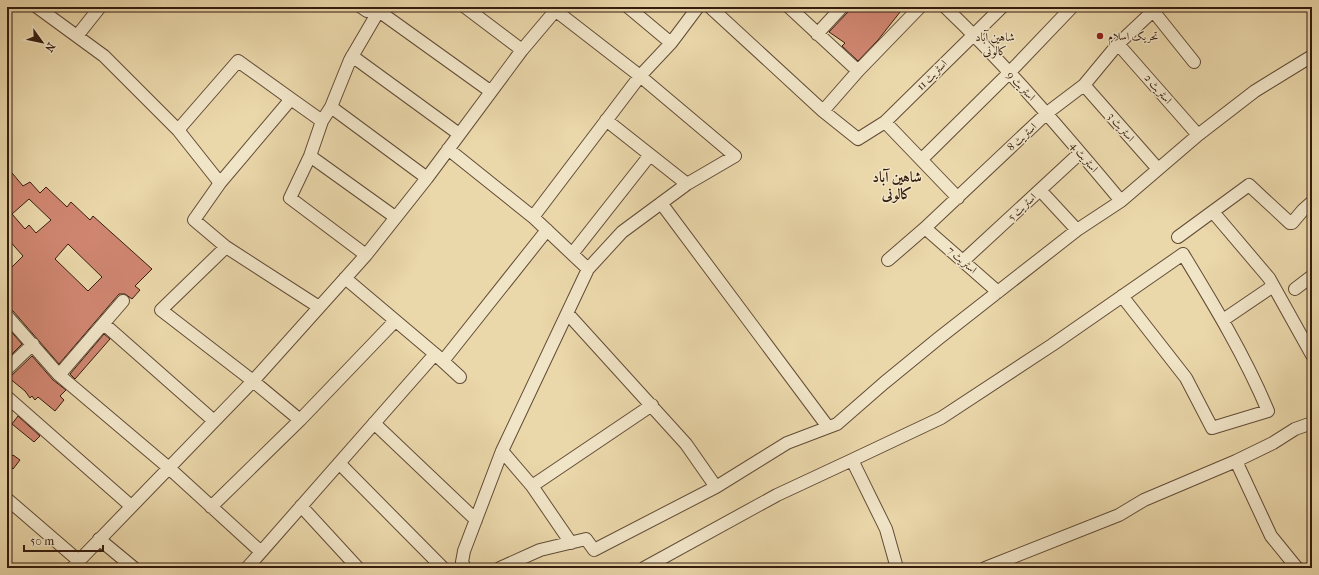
<svg xmlns="http://www.w3.org/2000/svg" width="1319" height="575" viewBox="0 0 1319 575" font-family="'IM FELL French Canon',Amiri,serif">
<rect width="100%" height="100%" fill="#ead7aa"/>
<filter id="stains"><feTurbulence type="fractalNoise" baseFrequency=".005" numOctaves="4"/><feColorMatrix values="0 0 0 0 .2 0 0 0 0 .09 0 0 0 0 .02 0 0 0 .5 -.17"/></filter>
<radialGradient id="worn" r=".72"><stop offset=".6" stop-color="#630" stop-opacity="0"/><stop offset="1" stop-color="#630" stop-opacity=".3"/></radialGradient>
<!-- building -->
<path fill="#d08671" stroke="#351d0f" fill-rule="evenodd" d="M849,7H904L878,40L858,61L842,46L845,43L829,32L848,12Z
M7,167L23,186L30,182L40,193L46,187L67,207L71,202L90,220L93,216L152,269L135,286L140,290L132,299L125,294H119L59,364L13,311L7,309V272L23,256L7,238ZM29,199L51,220L36,233L29,225L25,229L12,214ZM68,244L102,277L88,291L55,259Z
M7,327L22,344L12,354L7,349Z
M104,334L110,339L75,379L70,374Z
M32,356L53,380L66,390L60,396L64,400L55,411L38,397L35,400L32,396L30,398L25,391L9,378Z
M18,416L40,436L34,442L12,424Z
M13,455L20,460L13,469L7,464V460Z"/>
<g fill="none" stroke-linecap="round" stroke-linejoin="round">
<!-- minor casing -->
<g stroke="#624c36" stroke-width="14">
<path id="minor" d="M37,7L104,56L178,130L220,183L194,220L226,247L319,307
M361,7L367,11L369,7
M373,7L490,91
M465,7L522,50
M628,7L671,43
M710,7L823,111L858,139L885,122L1002,7
M789,7L858,71
M945,7C1008,67 1065,134 1121,201
M1150,7L1194,62
M817,34L842,7
M77,36L100,7
M1118,44L1198,135
M352,56L459,134
M1084,85L1158,169
M291,99L322,121
M331,107L427,178
M823,111L858,71L920,7
M606,120L687,184
M885,122L958,198
M178,130L238,61L291,99L220,183
M448,149L533,217L640,76L671,43L698,7
M310,156L395,217
M922,159L1009,73L1072,7
M1040,190L1077,230
M661,203L828,427
M1213,212L1269,278L1312,355
M533,217L588,269
M925,228L998,292
M1178,237L1249,185L1290,223H1292L1303,210L1312,202
M226,247L161,310L253,381L300,420
M572,254L650,155
M366,255L290,198L310,156L322,121L331,107L350,60L381,7
M888,260L925,228L1047,113L1084,85L1118,44L1153,11
M963,261L1080,153
M345,278L435,354L460,377
M1295,289L1312,276
M7,316L59,375L169,468L261,552
M1223,320L1273,286
M104,324L214,421
M443,361L547,230
M7,369L33,344
M59,375L123,301
M7,397L131,506
M374,423L476,520
M502,451L532,486L571,543
M852,460L941,418L1052,345L1183,254C1214,305 1245,356 1268,411L1212,428L1186,378L1122,296
M1236,461L1271,536L1297,568
M339,463L443,568
M532,486L652,405
M716,487L787,443L837,424L884,383L939,338L1077,230L1121,201L1198,135L1255,91L1312,56
M7,499L79,561
M301,506L358,568
M211,507L300,420L395,321
M99,539L134,568
M72,568L253,381L366,255L427,178L522,50L555,11
M247,568L435,354
M465,568L462,562L464,551L502,451L588,269L622,232L687,184L735,156L640,76L551,7
M500,568L540,550L586,539L594,550L716,487L686,444L568,314
M644,568L777,495L852,460L886,529L897,568
M985,568L1119,515L1144,500L1236,461L1273,443L1295,429L1312,423"/>
</g>
<!-- minor -->
<use href="#minor" stroke="#f1e5c8" stroke-width="12"/>
</g>
<!-- markers -->
<circle fill="#8f2418" stroke="#f1e5c8" stroke-width="1.5" cx="1100" cy="36" r="4"/>
<g text-anchor="middle" dominant-baseline="central" stroke-width="3" stroke-linejoin="round" paint-order="stroke">
<!-- poi labels -->
<g font-size="11" fill="#351d0f" stroke="#f1e5c8" text-anchor="start">
<text x="1108" y="36">تحریک اسلام</text>
</g>
<!-- street labels -->
<g font-size="11" fill="#351d0f" stroke="#f1e5c8">
<text transform="translate(932 75) rotate(-45)">اسٹریٹ 11</text>
<text transform="translate(1021 86) rotate(47)">اسٹریٹ 9</text>
<text transform="translate(1158 89) rotate(49)">اسٹریٹ 2</text>
<text transform="translate(1121 127) rotate(49)">اسٹریٹ 3</text>
<text transform="translate(1022 137) rotate(-43)">اسٹریٹ 8</text>
<text transform="translate(1084 157) rotate(50)">اسٹریٹ 4</text>
<text transform="translate(1022 207) rotate(-43)">اسٹریٹ 5</text>
<text transform="translate(962 260) rotate(41)">اسٹریٹ 7</text>
</g>
<!-- neighbourhood labels -->
<g font-size="12" fill="#351d0f" stroke="#f1e5c8">
<text x="995" y="37">شاہین آباد<tspan x="995" dy="14">کالونی</tspan></text>
</g>
<!-- district labels -->
<g font-size="15" font-weight="bold" fill="#351d0f" stroke="#f1e5c8">
<text x="897" y="177">شاہین آباد<tspan x="897" dy="17">کالونی</tspan></text>
</g>
</g>
<!-- margin -->
<rect width="1319" height="575" fill="none" stroke="#ead7aa" stroke-width="24"/>
<rect x="8" y="8" width="1303" height="559" fill="none" stroke="#351d0f" stroke-width="2"/>
<rect x="12" y="12" width="1295" height="551" fill="none" stroke="#351d0f"/>
<!-- north arrow -->
<g transform="translate(42 42) rotate(123)" stroke="#f1e5c8" stroke-width="3" paint-order="stroke">
<path d="M0-3L7 15L0 10L-7 15Z" fill="#351d0f"/>
<text y="-6" font-size="11" font-weight="bold" text-anchor="middle" fill="#351d0f">N</text>
</g>
<!-- scale -->
<path d="M24 545v6h79v-6" fill="none" stroke="#351d0f" stroke-width="2"/>
<text x="30" y="545" font-size="12" fill="#351d0f" stroke="#f1e5c8" stroke-width="3" paint-order="stroke">50 m</text>
<rect width="100%" height="100%" filter="url(#stains)"/>
<rect width="100%" height="100%" fill="url(#worn)"/>
</svg>
